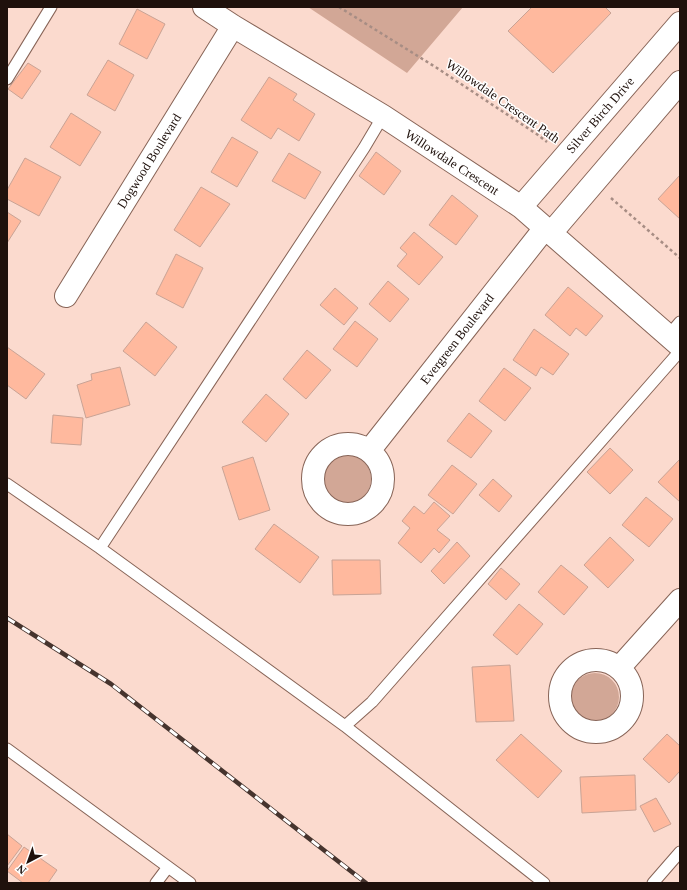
<svg xmlns="http://www.w3.org/2000/svg" width="687" height="890" viewBox="0 0 687 890" font-family="'Times New Roman',serif">
<rect width="100%" height="100%" fill="#fbdace"/>
<!-- green -->
<path fill="#d2a796" d="M308,7H463L407,73Z
M323 479a24 24 0 1 1 48 0a24 24 0 1 1-48 0Z
M571 697a24 24 0 1 1 48 0a24 24 0 1 1-48 0Z"/>
<!-- building -->
<path fill="#ffb99e" stroke="#c9a395" d="M532,7H605L611,13L553,73L508,31Z
M137,9L165,24L147,59L119,44Z
M108,60L134,75L115,111L87,95Z
M28,63L41,71L22,99L8,89Z
M269,77L297,94L293,100L315,114L299,141L278,128L271,139L241,120Z
M71,113L101,132L80,166L50,147Z
M232,137L258,152L237,187L211,172Z
M376,152L401,171L384,195L359,176Z
M289,153L321,172L305,199L272,181Z
M25,158L61,177L39,216L7,199V190Z
M680,175V219L658,199Z
M201,187L230,204L200,247L174,230Z
M452,195L478,216L456,245L429,225Z
M7,212L21,221L7,243Z
M414,232L443,257L419,285L397,266L407,254L400,248Z
M176,254L203,268L183,308L156,294Z
M388,281L409,299L390,322L369,304Z
M568,287L603,316L586,336L576,328L570,336L545,315Z
M335,288L358,308L344,325L320,305Z
M355,321L378,339L357,367L333,349Z
M146,322L177,347L155,376L123,351Z
M534,329L569,354L553,375L541,367L536,376L513,360Z
M7,347L45,374L26,399L7,385Z
M307,350L331,370L306,399L283,379Z
M120,367L130,405L86,418L77,385L92,380L91,374Z
M504,368L531,388L505,421L479,401Z
M266,394L289,414L266,442L242,422Z
M469,413L492,431L471,458L447,441Z
M53,415L83,418L81,445L51,443Z
M610,448L633,470L610,494L587,472Z
M253,457L270,510L239,520L222,467Z
M680,459V502L658,482Z
M452,465L477,484L453,514L428,495Z
M493,479L512,496L499,512L479,495Z
M646,497L673,519L649,547L622,525Z
M434,502L450,516L437,530L450,540L439,553L434,548L421,563L398,543L410,528L402,521L414,506L424,514Z
M274,524L319,557L300,583L255,549Z
M610,537L634,560L608,588L584,565Z
M457,542L470,556L444,584L431,571Z
M332,560H380L381,594L333,595Z
M561,565L588,587L564,615L538,592Z
M501,568L520,584L506,600L488,584Z
M519,604L543,624L517,655L493,635Z
M510,665L514,721L476,722L472,667Z
M521,734L562,771L538,798L496,760Z
M667,734L680,746V771L669,783L643,759Z
M635,775L636,810L582,813L580,777Z
M656,798L671,824L654,832L640,806Z
M7,834L22,846L7,866Z
M24,847L57,870L48,883H23L7,871Z"/>
<g fill="none" stroke-linecap="round" stroke-linejoin="round">
<!-- lane casing -->
<g stroke="#876457" stroke-width="13">
<path id="lane" d="M7,79L51,7
M668,336L680,322
M7,484L100,548L345,726L544,883
M100,548L364,148L383,116
M345,726L372,702L680,351
M7,749L190,883
M156,883L168,867
M653,883L680,852"/>
</g>
<!-- street casing -->
<g stroke="#876457" stroke-width="24">
<path id="street" d="M204,7L233,26L383,116L521,207L680,346
M521,207L680,23
M551,233L680,82
M66,296L233,26
M313 479a35 35 0 1 1 70 0a35 35 0 1 1-70 0Z
M369,451L545,228
M560 696a36 36 0 1 1 72 0a36 36 0 1 1-72 0Z
M619,668L680,600"/>
</g>
<!-- path -->
<path stroke="#a78d84" stroke-width="2.5" stroke-dasharray="3 3" stroke-linecap="butt" d="M339,7L437,68L538,135L547,142
M611,198L680,258"/>
<!-- lane -->
<use href="#lane" stroke="#fff" stroke-width="11"/>
<!-- street -->
<use href="#street" stroke="#fff" stroke-width="22"/>
<!-- rail casing -->
<g stroke="#46342e" stroke-width="4.5">
<path id="rail" d="M7,618L111,684L366,883"/>
</g>
<!-- rail -->
<use href="#rail" stroke="#fff" stroke-width="3" stroke-dasharray="9" stroke-linecap="butt"/>
</g>
<g text-anchor="middle" dominant-baseline="central" stroke-width="3" stroke-linejoin="round" paint-order="stroke">
<!-- street labels -->
<g font-size="13" fill="#1f110c" stroke="#fff">
<text transform="translate(503 101) rotate(35)">Willowdale Crescent Path</text>
<text transform="translate(600 115) rotate(-49)">Silver Birch Drive</text>
<text transform="translate(149 161) rotate(-58)">Dogwood Boulevard</text>
<text transform="translate(452 162) rotate(33)">Willowdale Crescent</text>
<text transform="translate(457 339) rotate(-52)">Evergreen Boulevard</text>
</g>
</g>
<!-- border -->
<rect width="687" height="890" fill="none" stroke="#1f110c" stroke-width="16"/>
<!-- north arrow -->
<g transform="translate(28 862) rotate(221)" stroke="#ffffff" stroke-width="3" paint-order="stroke">
<path d="M0-3L7 15L0 10L-7 15Z" fill="#1f110c"/>
<text y="-6" font-size="11" font-weight="bold" text-anchor="middle" fill="#1f110c">N</text>
</g>
</svg>
